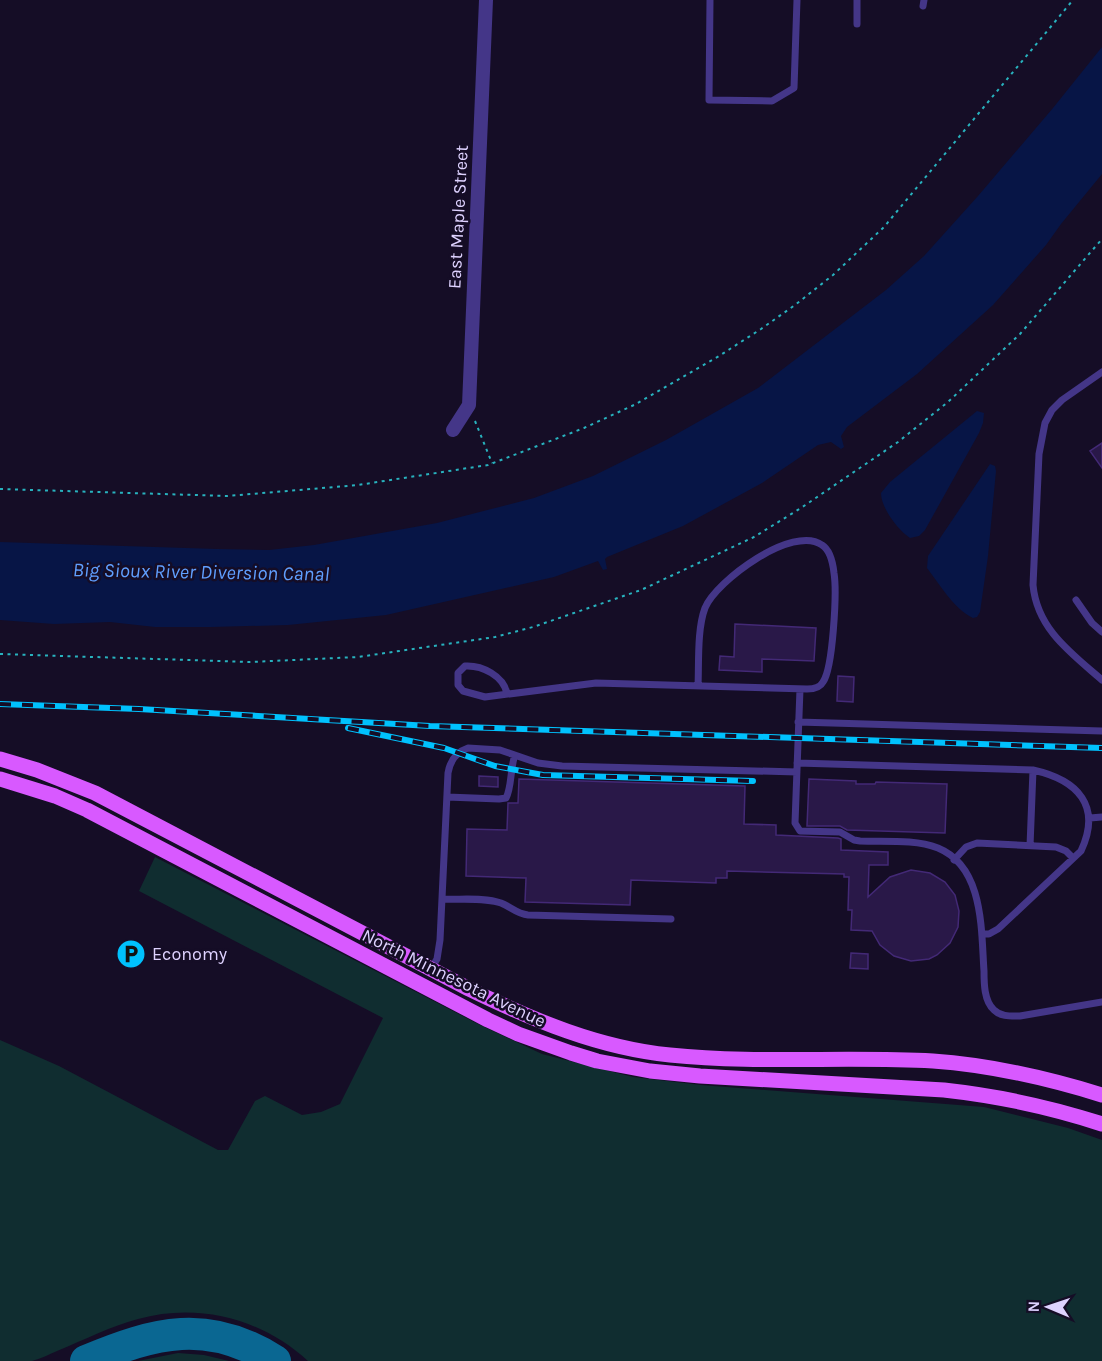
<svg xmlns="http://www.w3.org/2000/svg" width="1102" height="1361" viewBox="0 0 1102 1361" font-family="Karla,sans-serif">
<rect width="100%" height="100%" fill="#150d26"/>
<!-- green -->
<path fill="#102d30" d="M155,857L480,1025L542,1054L633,1077L701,1085L984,1107L1068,1128L1102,1140V1361H308C262,1319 199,1302 138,1319C111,1326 84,1340 57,1351C50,1354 40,1359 32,1361C22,1361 10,1361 0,1361V1040L59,1066L218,1150H228L255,1101L265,1096L302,1115L321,1112L340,1104L383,1018L139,891Z
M178,1353L204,1355L229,1361H138Z"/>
<!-- water -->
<path fill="#071546" d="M1102,47V174L1061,224L1046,245L993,305L917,374L847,427L841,436L844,447L841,449L831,442L818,445L762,483L683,526L607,557L605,559L607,569L603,570L598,561L554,577L386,615L288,625L211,627H155L110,622L54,624L0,620V542L217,549L269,550L314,545L437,523L534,498L593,476L666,440L758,388L886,290L924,256L978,196L1053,108Z
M977,411L984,413L983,423L979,433L925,530L919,536L910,538C898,530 881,508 881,493L890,482Z
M990,464L995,466L996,471L988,556L980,612L977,617L973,618C953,608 941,586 927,568L928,556Z"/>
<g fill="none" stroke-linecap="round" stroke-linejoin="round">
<!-- taxiway -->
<path stroke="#0a6792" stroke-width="32" d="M86,1361C155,1332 208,1318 275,1361"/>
</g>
<!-- building -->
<path fill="#291848" stroke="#432976" stroke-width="1.5" d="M1102,443V468L1090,451Z
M735,624L816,628L814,661L762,659V672L719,670L720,656L734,657Z
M838,676L854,677L853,702L837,701Z
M479,776L498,777V787L479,786Z
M519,779L745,786L744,824L776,825V835L838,838L841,839V850L888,852V865H869L868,897L890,877L911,870L930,873L945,882L955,895L959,911L958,927L950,943L937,955L929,959L911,961L894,956L880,945L872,931L851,930L852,910H848L849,877H844V874L727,871V878H716V883L631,880L630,905L525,902L526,878L466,876L467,829L507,830L508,803H518Z
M809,779L856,781V784H875L876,782L947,784L945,833L847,830L840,826H807Z
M851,953L868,954V969L850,968Z"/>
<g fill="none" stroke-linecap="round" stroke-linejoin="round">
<!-- path -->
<path stroke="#28b2be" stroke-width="2" stroke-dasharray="3 4.5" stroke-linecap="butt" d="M475,421L492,463
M0,489L227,496L358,485L488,465L584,428L634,405L719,356L761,329L795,305L833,275L884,227L1073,0
M0,654L250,662L358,657L495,637L533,627L641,590L754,537L801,508L898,442L948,402L1020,334L1102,239"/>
<!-- lane -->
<path stroke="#443688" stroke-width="7" d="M710,0L709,100L772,101L794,88L797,0
M857,0V24
M923,6L924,0
M1102,372L1062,400L1052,410L1045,423L1039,454L1033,585C1037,629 1071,653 1102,680
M1076,600L1092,623L1102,632
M800,689L795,823L800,831L840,832L854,840L860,841C885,842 914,839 938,848C984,867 981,929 984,971C984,983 984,1001 994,1010C1001,1017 1011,1016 1020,1016L1102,1002
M507,694C504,676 482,665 465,666L458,673V685L463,691L485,697L596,683L807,689C814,689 820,688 823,682C833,668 837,592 834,573C833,564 830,550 822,545C793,524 716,581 705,608C697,629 699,663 698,686
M798,722L1102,731
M797,763L1033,770C1078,780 1102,806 1081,851L998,929L989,934H982
M447,797L499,799L506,798C512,787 510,768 515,755
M1090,818L1102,817
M1030,846L1033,770
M954,860L966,847L977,843L1056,847L1066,851L1073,858
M442,899C460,900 484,897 501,903C511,907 517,914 528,915L671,919
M431,969L437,959L440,940L448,773C450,761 456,752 468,748L500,750L538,763L562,766L797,772"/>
<!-- street -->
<path stroke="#443688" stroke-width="14" d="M453,430L469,405L486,0"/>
<!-- primary -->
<path stroke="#d859ff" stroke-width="15" d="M0,759L37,770L95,793L469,989C533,1020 599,1048 670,1055C758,1064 846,1056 933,1061C991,1065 1047,1078 1102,1095
M0,779L55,796L87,810L488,1020L518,1034L571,1053L597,1061L650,1071L700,1076L944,1090C998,1096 1050,1107 1102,1124"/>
<!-- rail casing -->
<g stroke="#00c1fd" stroke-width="6">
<path id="rail" d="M0,704L139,709L430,726L1102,748
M348,728L444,748L495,766L543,775L753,781"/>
</g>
<!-- rail -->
<use href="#rail" stroke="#150d26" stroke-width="4" stroke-dasharray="11" stroke-linecap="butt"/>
</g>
<!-- icons -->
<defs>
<g id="parking-disc" transform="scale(1.5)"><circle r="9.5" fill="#00c1fd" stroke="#150d26"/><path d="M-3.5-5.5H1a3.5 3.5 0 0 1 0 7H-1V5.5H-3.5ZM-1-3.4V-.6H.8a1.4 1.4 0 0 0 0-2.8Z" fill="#111"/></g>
</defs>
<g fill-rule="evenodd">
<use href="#parking-disc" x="131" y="954"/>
</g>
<g text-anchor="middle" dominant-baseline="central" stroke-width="5" stroke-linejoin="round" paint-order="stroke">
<!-- street labels -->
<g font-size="18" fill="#ded2ff" stroke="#150d26">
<text transform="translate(458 217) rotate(-87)">East Maple Street</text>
<text transform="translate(454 978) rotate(26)">North Minnesota Avenue</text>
</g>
<!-- poi labels -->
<g font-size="18" fill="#ded2ff" stroke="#150d26" text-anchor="start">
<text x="152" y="954">Economy</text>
</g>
<!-- water labels -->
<g font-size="20" font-style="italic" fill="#609fff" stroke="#150d26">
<text transform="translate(201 572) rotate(1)">Big Sioux River Diversion Canal</text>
</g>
</g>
<!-- north arrow -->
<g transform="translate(1048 1307) rotate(272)" stroke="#150d26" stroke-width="4.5" paint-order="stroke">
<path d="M0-4.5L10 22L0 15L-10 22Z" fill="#ded2ff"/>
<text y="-9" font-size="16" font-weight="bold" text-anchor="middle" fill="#ded2ff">N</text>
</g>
</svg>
